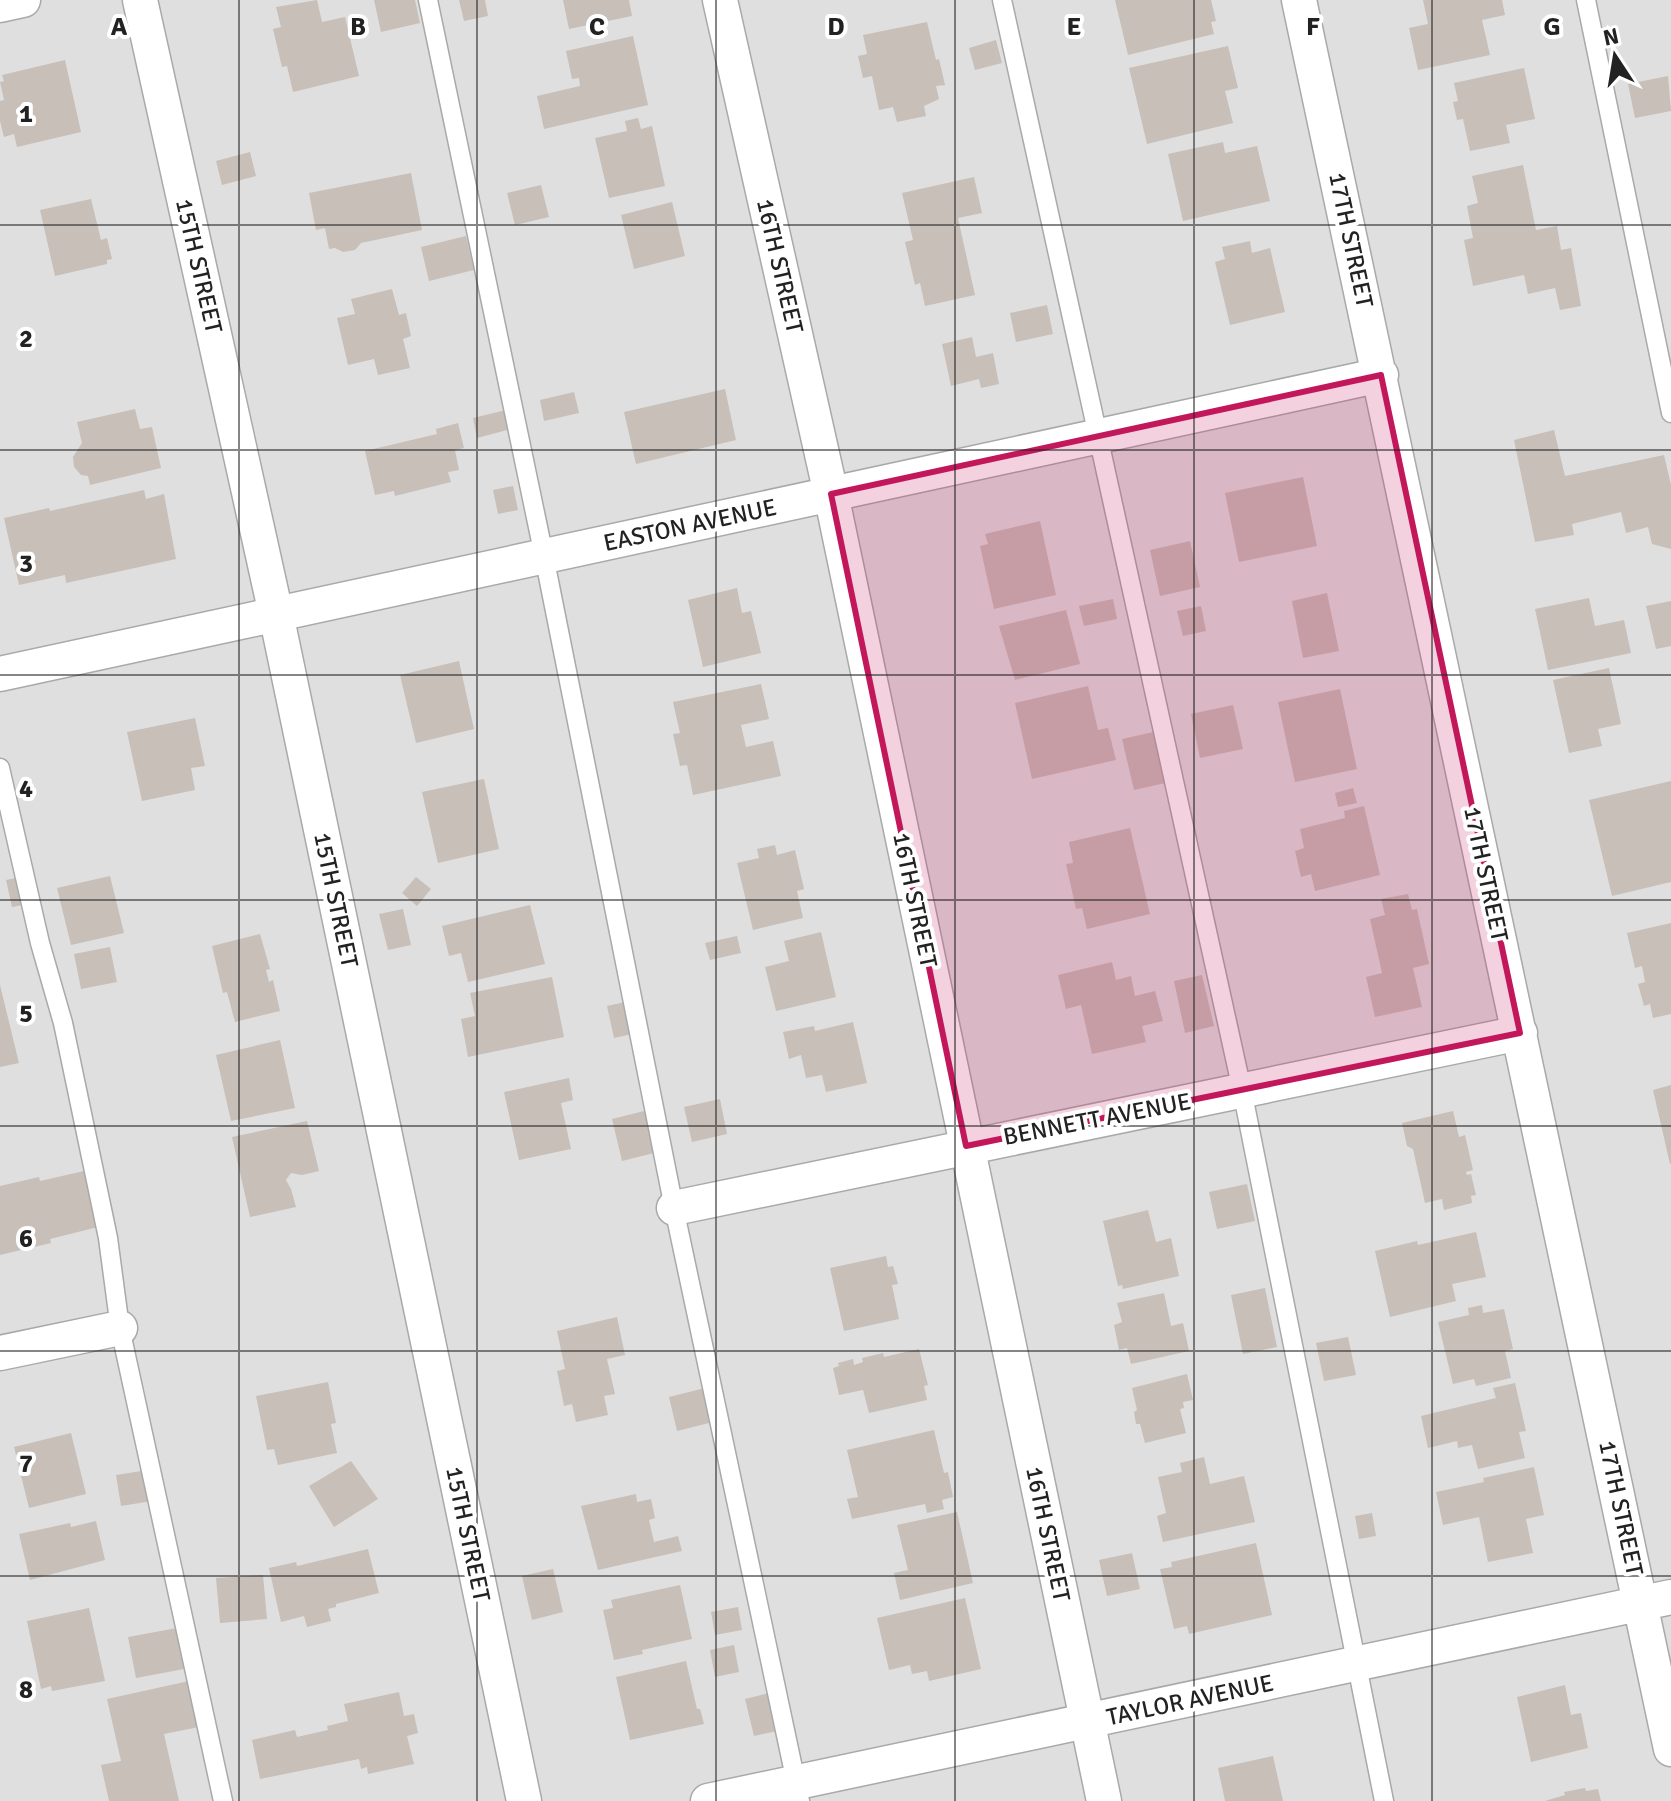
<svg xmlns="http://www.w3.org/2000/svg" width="1671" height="1801" viewBox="0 0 1671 1801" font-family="Signika,sans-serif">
<rect width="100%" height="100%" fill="#f2efe9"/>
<!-- residential -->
<path fill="#e0dfdf" d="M0,0H1671V1801H0Z"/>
<!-- building -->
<path fill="#c7bfb8" d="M317,0L322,22L345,17L359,76L293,92L287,66L282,67L273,29L281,27L276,7Z
M374,0H415L420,23L381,32Z
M459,0H485L488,16L464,21Z
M563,0H629L632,16L569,29Z
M1115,0H1211L1216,21L1211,22L1214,34L1128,55Z
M1423,0H1502L1505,15L1482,20L1490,55L1418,70L1409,28L1428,24Z
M927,22L936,60L939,59L945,85L936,86L939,99L924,106L926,116L897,122L893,107L879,110L872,76L863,78L858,56L867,54L863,35Z
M633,36L648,105L544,129L537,96L580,86L579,78L572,79L566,51Z
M996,40L1002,63L975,70L969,48Z
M1228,46L1238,88L1225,91L1233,123L1147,144L1129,68Z
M65,60L81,132L17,147L14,134L4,137L0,121V101L4,100L0,82L4,81L2,75Z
M1524,68L1535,119L1506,125L1510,143L1470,151L1463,119L1457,120L1453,102L1458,101L1454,83Z
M1668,76L1671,111L1635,118L1628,84Z
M638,118L641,129L652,126L665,186L609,198L595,138L627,131L625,121Z
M1223,142L1225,153L1257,146L1270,201L1183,221L1168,154Z
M250,152L256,176L222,185L216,161Z
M1523,165L1536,230L1557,226L1561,250L1571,248L1581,306L1560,310L1555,288L1528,294L1524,275L1473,286L1464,240L1473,238L1467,206L1478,203L1472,176Z
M411,173L422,230L361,243L355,250L343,252L335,248L329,249L325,228L316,230L309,193Z
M974,177L982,213L958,218L975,295L925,306L920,283L915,285L905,242L913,240L902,193Z
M541,185L549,217L515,225L507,193Z
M91,199L101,240L107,238L112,259L107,260V264L55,276L40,210Z
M672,202L685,256L634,269L621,215Z
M466,236L474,270L429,281L421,247Z
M1250,241L1252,253L1270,248L1285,312L1230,325L1215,262L1225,259L1222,247Z
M392,289L399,315L406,313L411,336L403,339L410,368L378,375L374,359L348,365L337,318L355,314L351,299Z
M1047,305L1053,334L1016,342L1010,313Z
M972,337L976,357L993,353L999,384L981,388L979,379L951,386L942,344Z
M725,389L736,440L636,464L624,412Z
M574,392L579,413L544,421L540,400Z
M135,409L140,429L152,427L161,468L90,485L88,476L81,475L74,467L73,457L82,443L77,422Z
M506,410L511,429L477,438L473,418Z
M458,423L464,448L455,450L459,470L448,472L451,482L395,496L394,491L375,495L365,451L437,434L436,429Z
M1554,430L1565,476L1664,455L1671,485V549L1652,544L1648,527L1626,533L1621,512L1572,524L1574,535L1535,542L1514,440Z
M1303,477L1317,546L1239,562L1225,493Z
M513,486L518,510L498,514L493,490Z
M144,490L146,499L164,494L176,559L66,583L65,575L19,585L4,518L49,508L50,511Z
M1040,521L1056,595L994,609L980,546L988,544L985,534Z
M1190,541L1200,587L1160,596L1150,550Z
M737,588L742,613L751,611L761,653L703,667L688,600Z
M1327,593L1339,651L1303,658L1292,601Z
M1589,598L1595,626L1624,620L1631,653L1548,670L1535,609Z
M1113,599L1117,619L1084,626L1079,606Z
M1671,601V646L1656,649L1646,606Z
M1201,606L1206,631L1183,636L1177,611Z
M1066,610L1080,664L1015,680L999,626Z
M459,661L474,729L416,743L400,675Z
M1609,668L1621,724L1598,729L1602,746L1569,753L1553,680Z
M761,684L769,719L741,725L746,747L773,741L781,776L693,795L687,765L680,766L673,734L680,733L673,702Z
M1088,686L1098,730L1108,728L1116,760L1032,779L1015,703Z
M1340,689L1357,769L1295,782L1278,702Z
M1233,705L1243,749L1200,758L1191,714Z
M195,718L205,766L191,768L195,790L142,801L127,732Z
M1158,731L1170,782L1134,790L1122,739Z
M484,779L499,849L438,863L422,792Z
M1671,781V882L1612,896L1589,800Z
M1353,788L1357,803L1338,807L1335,793Z
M1364,806L1380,875L1315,891L1311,874L1301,877L1295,851L1304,848L1300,829L1345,818L1344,811Z
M1130,828L1150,914L1087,929L1082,908L1076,909L1066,864L1073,863L1069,842Z
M775,845L777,855L795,850L804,889L797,891L803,918L753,930L737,863L759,858L757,849Z
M110,876L124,933L71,945L57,888Z
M21,877L28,904L12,907L6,880Z
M416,877L431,889L417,906L402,893Z
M1408,894L1412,910L1417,909L1429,964L1413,968L1422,1007L1375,1017L1366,977L1382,973L1370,919L1385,915L1381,899Z
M530,905L545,964L468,982L461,953L449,956L442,926Z
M403,909L411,945L388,950L379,914Z
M1671,923V1014L1653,1018L1650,1004L1644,1006L1638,984L1645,982L1642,966L1635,968L1627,933Z
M821,932L836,997L776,1011L765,967L789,961L784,941Z
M260,934L270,969L266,970L269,982L273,980L280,1011L235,1022L227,992L223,993L212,946Z
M737,936L741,953L710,960L705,943Z
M110,947L117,982L81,989L74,954Z
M1112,962L1116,980L1131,976L1135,996L1155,991L1163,1021L1142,1026L1146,1042L1092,1054L1081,1005L1066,1009L1058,975Z
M1202,975L1214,1026L1185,1033L1174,981Z
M552,977L564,1037L468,1057L461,1019L475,1016L470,993Z
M0,985L19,1063L0,1067Z
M630,1001L637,1033L614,1038L607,1006Z
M853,1022L867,1083L826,1092L822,1075L806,1078L801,1055L789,1059L783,1032L814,1026L815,1031Z
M280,1040L295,1108L231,1121L216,1055Z
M569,1078L573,1100L561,1103L571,1149L519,1160L504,1092Z
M1671,1085V1164H1670L1653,1090Z
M720,1099L727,1134L692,1142L684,1107Z
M652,1109L662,1151L622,1161L612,1119Z
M1453,1111L1459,1137L1465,1135L1473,1170L1466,1172L1467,1175L1471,1174L1476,1195L1471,1196L1472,1203L1444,1210L1442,1199L1425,1203L1413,1149L1407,1146L1402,1123Z
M307,1121L319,1171L302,1175L291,1173L286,1180L291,1189L296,1207L250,1217L232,1137Z
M84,1171L98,1227L50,1239L51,1243L0,1255V1186L39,1177L40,1181Z
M1247,1184L1255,1221L1217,1229L1209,1192Z
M1148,1210L1156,1242L1171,1238L1179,1276L1123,1289L1122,1285L1118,1286L1103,1221Z
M1476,1232L1486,1277L1452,1284L1456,1301L1390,1317L1375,1251L1417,1241L1418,1245Z
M886,1256L888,1267L893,1266L898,1284L892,1285L899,1319L844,1331L830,1268Z
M1265,1288L1277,1347L1243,1354L1231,1295Z
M1164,1293L1171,1326L1183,1323L1189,1351L1131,1364L1127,1348L1119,1350L1114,1325L1122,1322L1117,1303Z
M1482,1305L1483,1313L1504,1309L1513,1349L1505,1351L1511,1378L1476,1386L1474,1379L1453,1384L1438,1322L1469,1315L1468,1308Z
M617,1317L625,1355L607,1359L615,1394L604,1396L608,1415L576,1422L572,1404L564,1406L557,1371L565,1369L557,1331Z
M1348,1337L1356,1375L1324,1381L1316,1343Z
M919,1349L928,1385L924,1386L927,1400L869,1413L863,1390L839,1395L833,1368L839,1366L838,1363L853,1359L854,1365L863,1362L862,1358L883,1353L884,1357Z
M1187,1374L1193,1400L1183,1402L1184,1408L1180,1409L1186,1433L1145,1443L1140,1424H1136L1134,1412L1137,1410L1132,1388Z
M328,1382L336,1423L331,1424L337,1453L278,1465L274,1449L267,1450L256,1396Z
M1515,1383L1526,1431L1519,1432L1525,1458L1478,1469L1472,1445L1458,1448L1457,1441L1428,1448L1421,1416L1496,1398L1493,1388Z
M709,1387L717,1421L677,1431L669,1397Z
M934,1430L944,1473L948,1472L953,1497L942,1500L944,1509L927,1513L925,1504L852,1519L847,1499L858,1497L847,1450Z
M71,1433L86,1494L29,1508L14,1447Z
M1204,1457L1210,1484L1244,1476L1255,1522L1163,1542L1157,1516L1166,1513L1158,1477L1182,1472L1180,1463Z
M351,1461L378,1499L334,1527L309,1486Z
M1534,1467L1544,1515L1526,1519L1533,1553L1488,1562L1479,1517L1443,1525L1436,1492L1484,1482L1483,1478Z
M148,1470L152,1501L121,1506L116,1475Z
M636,1494L637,1502L651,1499L655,1518L649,1520L654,1542L678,1536L682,1551L598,1570L581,1506Z
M957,1512L973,1583L900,1600L894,1573L908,1570L897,1525Z
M1372,1513L1376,1536L1359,1539L1355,1516Z
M96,1521L105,1560L30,1580L19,1534L70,1523L71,1527Z
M1256,1543L1272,1615L1189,1634L1187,1626L1174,1629L1160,1569L1172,1567L1171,1562Z
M368,1549L379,1593L336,1604V1607L328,1609L331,1621L307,1627L304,1616L281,1622L269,1568L296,1562L297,1566Z
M1132,1553L1140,1589L1107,1596L1099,1560Z
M553,1569L563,1612L532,1620L522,1576Z
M263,1575L267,1619L220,1623L216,1578Z
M680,1585L692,1639L642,1650L643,1654L614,1660L603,1610L613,1608L611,1600Z
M965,1598L981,1669L929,1681L927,1671L912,1674L910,1665L889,1670L877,1618Z
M738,1607L742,1630L715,1635L711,1612Z
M89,1608L105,1681L52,1691L51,1686L41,1689L27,1621Z
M177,1628L184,1669L136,1678L128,1637Z
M734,1645L739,1672L715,1677L710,1650Z
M686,1661L697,1709H700L704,1724L630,1740L616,1677Z
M189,1681L199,1727L164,1734L179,1801H109L101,1765L121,1761L107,1699Z
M1565,1685L1571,1715L1581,1713L1588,1748L1531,1762L1517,1697Z
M399,1692L404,1716L414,1714L418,1733L407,1736L414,1764L368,1774L367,1767L361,1769L359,1759L260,1779L252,1740L295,1730L297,1737L328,1730L327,1726L348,1721L344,1704Z
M773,1692L782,1730L754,1736L745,1699Z
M1273,1756L1283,1801H1225L1218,1768Z
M1585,1788L1586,1791L1598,1789L1601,1801H1545L1565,1795L1564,1792Z"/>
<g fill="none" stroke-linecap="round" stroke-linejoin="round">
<!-- lane casing -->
<g stroke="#a9a9a9" stroke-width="21">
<path id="lane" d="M428,0L544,556L674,1208L800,1801
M1002,0L1242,1090L1384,1801
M1586,0L1671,413
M0,768L40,943L63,1023L108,1238L120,1328L223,1801"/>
</g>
<!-- street casing -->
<g stroke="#a9a9a9" stroke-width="37">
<path id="street" d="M140,0L276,614L524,1801
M720,0L831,494L1104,1801
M1299,0L1671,1749
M0,5L23,0
M0,674L1381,375
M674,1208L1520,1033
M0,1353L120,1328
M708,1801L1671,1597"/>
</g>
<!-- lane -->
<use href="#lane" stroke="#fff" stroke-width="18"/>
<!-- street -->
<use href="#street" stroke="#fff" stroke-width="34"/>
</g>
<!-- marked area -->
<path fill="#c2185b" fill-opacity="0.2" stroke="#c2185b" stroke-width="6" stroke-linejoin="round" d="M1381,375L1520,1033L966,1146L831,494Z"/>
<!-- grid -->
<path fill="none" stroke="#222" stroke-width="2" stroke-opacity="0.55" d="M239,0V1801M477,0V1801M716,0V1801M955,0V1801M1194,0V1801M1432,0V1801M0,225H1671M0,450H1671M0,675H1671M0,900H1671M0,1126H1671M0,1351H1671M0,1576H1671"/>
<g text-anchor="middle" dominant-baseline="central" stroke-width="8" stroke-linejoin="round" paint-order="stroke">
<!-- street labels -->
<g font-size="24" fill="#222" stroke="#fff">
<text transform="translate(1351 240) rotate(78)">17TH STREET</text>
<text transform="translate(199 266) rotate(77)">15TH STREET</text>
<text transform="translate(780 266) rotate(77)">16TH STREET</text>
<text transform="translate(690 525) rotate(-12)">EASTON AVENUE</text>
<text transform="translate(1486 874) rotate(78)">17TH STREET</text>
<text transform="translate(336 900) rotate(78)">15TH STREET</text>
<text transform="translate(915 900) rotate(78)">16TH STREET</text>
<text transform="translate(1097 1119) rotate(-11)">BENNETT AVENUE</text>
<text transform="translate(1621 1508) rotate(78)">17TH STREET</text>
<text transform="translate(468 1534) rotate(78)">15TH STREET</text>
<text transform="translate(1048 1534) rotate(78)">16TH STREET</text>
<text transform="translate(1190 1700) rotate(-12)">TAYLOR AVENUE</text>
</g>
</g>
<g font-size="26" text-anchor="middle" font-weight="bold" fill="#222" stroke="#fff" stroke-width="8" stroke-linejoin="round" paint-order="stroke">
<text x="119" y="35">A</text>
<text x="358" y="35">B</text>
<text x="597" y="35">C</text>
<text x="836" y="35">D</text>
<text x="1074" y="35">E</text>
<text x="1313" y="35">F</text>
<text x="1552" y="35">G</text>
<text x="26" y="122">1</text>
<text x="26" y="347">2</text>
<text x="26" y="572">3</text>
<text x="26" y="797">4</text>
<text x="26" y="1022">5</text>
<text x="26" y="1247">6</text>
<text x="26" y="1472">7</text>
<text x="26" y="1698">8</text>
</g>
<!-- north arrow -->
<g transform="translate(1615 56) rotate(348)" stroke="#ffffff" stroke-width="6" paint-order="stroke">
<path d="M0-6L14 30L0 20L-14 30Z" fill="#222222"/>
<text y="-12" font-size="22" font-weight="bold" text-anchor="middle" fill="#222222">N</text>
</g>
</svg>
